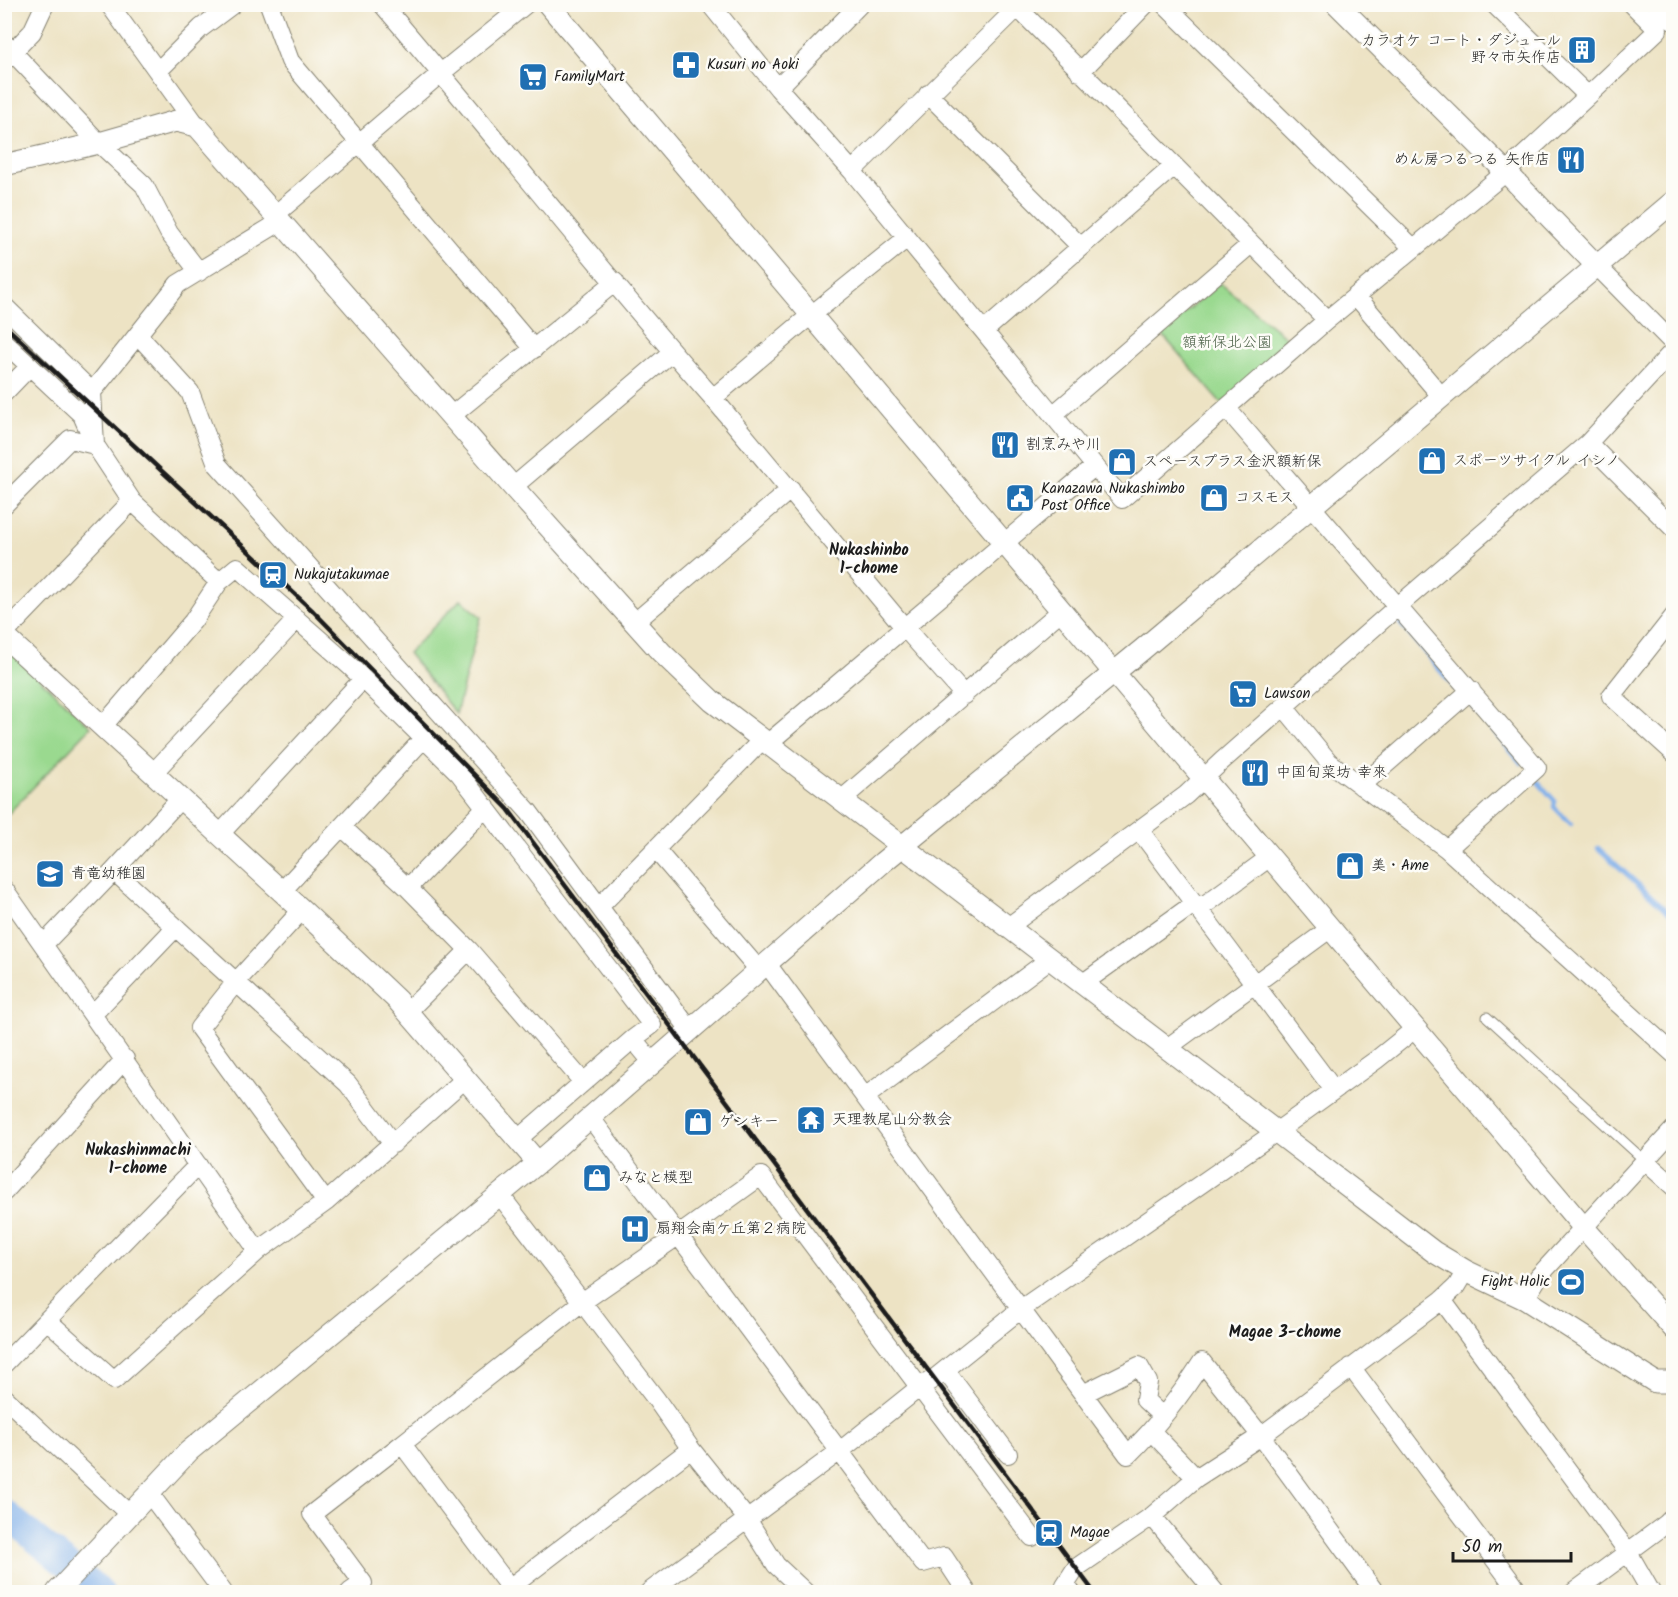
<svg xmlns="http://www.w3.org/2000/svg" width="1678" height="1597" viewBox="0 0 1678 1597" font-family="Kalam,'Klee One',sans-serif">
<rect width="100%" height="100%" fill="#fdfcf7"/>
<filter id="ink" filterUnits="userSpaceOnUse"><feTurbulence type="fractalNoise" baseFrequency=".0167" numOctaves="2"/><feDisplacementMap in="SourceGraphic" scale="12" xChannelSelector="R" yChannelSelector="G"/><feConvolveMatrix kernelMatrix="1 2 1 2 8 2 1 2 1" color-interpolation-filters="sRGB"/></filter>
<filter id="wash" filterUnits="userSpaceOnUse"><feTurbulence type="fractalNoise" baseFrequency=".008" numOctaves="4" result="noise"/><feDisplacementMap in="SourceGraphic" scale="24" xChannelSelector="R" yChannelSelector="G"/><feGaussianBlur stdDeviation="1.35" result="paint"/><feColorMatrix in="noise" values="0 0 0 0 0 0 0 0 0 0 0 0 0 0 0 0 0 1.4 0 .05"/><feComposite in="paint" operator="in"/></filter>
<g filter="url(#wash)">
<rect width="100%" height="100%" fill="#ede3c4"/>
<!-- green -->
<path fill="#9ad98f" stroke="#5b7a56" stroke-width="1.5" d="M1220,283L1293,343L1222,404L1161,333Z
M461,599L481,617L456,714L408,653Z
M11,652L91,727L5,817L4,659Z"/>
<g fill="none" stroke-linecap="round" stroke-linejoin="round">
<!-- stream -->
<path stroke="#7eaee9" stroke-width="4.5" d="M1400,623L1455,688
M1471,705L1521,763
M1535,779L1555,801L1554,807L1571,824
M1598,848L1674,917"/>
<!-- river -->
<path stroke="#7eaee9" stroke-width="28" d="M4,1513L100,1592"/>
</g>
</g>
<g filter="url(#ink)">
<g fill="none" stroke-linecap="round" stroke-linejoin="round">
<!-- service casing -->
<g stroke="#848070" stroke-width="11">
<path id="service" d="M1487,1017L1645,1161"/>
</g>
<!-- minor casing -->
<g stroke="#848070" stroke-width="20">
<path id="minor" d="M109,4L197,126
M269,4L290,61L534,349
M382,4C494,134 599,270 713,398L799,325L907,238
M710,4L778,88L852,171L1122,499L1327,320L1506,172L1588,96L1494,4
M1014,4L1327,320
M1164,4L1413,248
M4,43L99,143L144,185L169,233L199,272
M4,61L32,32L45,4
M158,71L201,28L233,4
M1080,72L1146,4
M778,88L860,4
M928,94L1081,247
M1588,96L1658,30L1632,4
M852,171L1017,8
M1597,266L1674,344
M1357,297L1442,397
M4,306L92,392
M984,331L1174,166
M138,335L190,392L217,464L529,812L690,1030
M4,342L82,415L95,445L132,501L219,582L237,567L351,667L459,773L652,1025L633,1039L652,1062
M4,393L30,366
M713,398L904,627L964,695
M1227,409L1537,768L1447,849L1674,1054
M1053,415L1251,244
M451,416L615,282
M1588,443L1674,350
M513,487L672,352
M4,505L70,439L95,445L92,392L178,284L275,225L276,214L441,73L526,4
M1674,616L1611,696L1674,753
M635,622L791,489
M4,634L132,501
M1284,707L1329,762L1447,849
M103,726L193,621L219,582
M767,744L1095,466
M153,773L297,619
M1361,786L1471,690
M841,800L1062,610
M342,827L408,888
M1140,831L1334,1090
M220,834L363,679
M656,850L759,970
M111,874L181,798
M4,889L258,1251L326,1202L465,1079
M282,891L424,738
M600,906L762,740
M1199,909L1270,857
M302,910L236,982L199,1028L326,1202
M1008,927L1186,795L1222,761L1397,607L1588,443L1674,529
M44,944L114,871L348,1084L393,1144
M469,950L583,1082
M767,964L1128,1455C1156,1427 1181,1396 1202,1362L1261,1436L1375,1592
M1082,984L1195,903
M408,1011L469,950L408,888L486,807
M93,1014L176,927
M1167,1048L1331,928
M865,1097L1050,959
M590,1117L923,1563L944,1557L967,1592
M518,1139L633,1039
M1645,1161L1674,1187
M4,1192L125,1059
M500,1195L582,1302L402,1444L513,1592
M1525,1299L1539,1276L1674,1129
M1442,1300L1628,1552L1651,1592
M48,1321L114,1380L258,1251
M4,1364L198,1165
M1351,1367L1519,1592
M945,1370L1008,1454
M1083,1394L1139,1366L1148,1382L1145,1400L1162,1416
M4,1397L129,1514
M1151,1431L1196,1478
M149,1493L223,1592
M1152,1516L1215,1592
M350,1592L363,1583L312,1514L402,1444
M504,1592L691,1449
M649,1592L840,1451L920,1387L935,1378L1021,1309L1276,1132L1376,1060L1416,1028
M805,1592L776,1565L747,1519L691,1449L656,1399L582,1302L679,1235L761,1176L1032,1537
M1071,1592L1065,1585L1076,1568L1152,1516L1196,1478L1261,1436L1442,1300L1457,1286L1466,1271
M1574,1592L1666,1524L1674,1516"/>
</g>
<!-- tertiary casing -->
<g stroke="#848070" stroke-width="23">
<path id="tertiary" d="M548,4L1584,1228L1674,1329
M1337,4L1506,172L1597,266
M4,165L99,143L176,121L197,126L513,487L661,652L712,701L1434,1252L1466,1271L1525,1299L1655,1382H1674
M4,636L302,910L397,1000L538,1163
M57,1592L189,1451L538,1163L883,862L1143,649L1674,201"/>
</g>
<!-- secondary casing -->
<g stroke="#848070" stroke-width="26">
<path id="secondary" d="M1660,4L1674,18"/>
</g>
<!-- service -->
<use href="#service" stroke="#fff" stroke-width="9"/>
<!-- minor -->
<use href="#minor" stroke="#fff" stroke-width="18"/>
<!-- tertiary -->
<use href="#tertiary" stroke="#fff" stroke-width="21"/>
<!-- secondary -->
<use href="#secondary" stroke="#fff" stroke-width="24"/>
<!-- rail -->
<path stroke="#1c1c1c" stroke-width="4.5" d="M4,325L313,611L508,809L1094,1592"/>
</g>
</g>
<!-- icons -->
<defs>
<g id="building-square" transform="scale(1.5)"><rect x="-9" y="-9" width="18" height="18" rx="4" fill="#1f6fb2" stroke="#fdfcf7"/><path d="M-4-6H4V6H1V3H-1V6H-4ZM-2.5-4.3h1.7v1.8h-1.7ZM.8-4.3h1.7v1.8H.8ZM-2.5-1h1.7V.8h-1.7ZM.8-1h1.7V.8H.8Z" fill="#fff"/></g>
<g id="pharmacy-square" transform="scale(1.5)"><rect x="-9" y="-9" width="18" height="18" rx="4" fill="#1f6fb2" stroke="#fdfcf7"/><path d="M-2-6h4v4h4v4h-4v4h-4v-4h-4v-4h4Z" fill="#fff"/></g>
<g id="supermarket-square" transform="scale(1.5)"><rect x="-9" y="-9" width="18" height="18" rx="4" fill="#1f6fb2" stroke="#fdfcf7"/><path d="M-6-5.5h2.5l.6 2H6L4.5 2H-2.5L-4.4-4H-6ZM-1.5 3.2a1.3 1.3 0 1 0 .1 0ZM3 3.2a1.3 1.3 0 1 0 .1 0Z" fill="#fff"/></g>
<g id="restaurant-square" transform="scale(1.5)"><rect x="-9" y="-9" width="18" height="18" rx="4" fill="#1f6fb2" stroke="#fdfcf7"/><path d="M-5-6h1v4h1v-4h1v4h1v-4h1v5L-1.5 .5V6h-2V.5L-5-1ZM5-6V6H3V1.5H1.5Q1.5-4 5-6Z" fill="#fff"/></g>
<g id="shop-square" transform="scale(1.5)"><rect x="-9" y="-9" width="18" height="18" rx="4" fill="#1f6fb2" stroke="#fdfcf7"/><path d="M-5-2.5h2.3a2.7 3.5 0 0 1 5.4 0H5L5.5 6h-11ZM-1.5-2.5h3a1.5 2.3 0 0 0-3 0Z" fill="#fff"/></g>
<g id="civic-square" transform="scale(1.5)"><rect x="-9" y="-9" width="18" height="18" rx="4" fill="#1f6fb2" stroke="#fdfcf7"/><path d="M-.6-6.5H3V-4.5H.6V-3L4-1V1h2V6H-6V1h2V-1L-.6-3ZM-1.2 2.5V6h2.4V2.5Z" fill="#fff"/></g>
<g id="station-square" transform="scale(1.5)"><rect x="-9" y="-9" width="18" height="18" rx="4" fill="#1f6fb2" stroke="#fdfcf7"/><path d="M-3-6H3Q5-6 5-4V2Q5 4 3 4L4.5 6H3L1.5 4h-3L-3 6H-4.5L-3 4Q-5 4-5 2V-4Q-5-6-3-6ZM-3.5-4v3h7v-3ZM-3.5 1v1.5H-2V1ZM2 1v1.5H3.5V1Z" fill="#fff"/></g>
<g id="school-square" transform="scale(1.5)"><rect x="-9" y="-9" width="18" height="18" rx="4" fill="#1f6fb2" stroke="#fdfcf7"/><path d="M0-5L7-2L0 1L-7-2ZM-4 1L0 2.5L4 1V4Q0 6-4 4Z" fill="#fff"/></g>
<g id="temple-square" transform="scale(1.5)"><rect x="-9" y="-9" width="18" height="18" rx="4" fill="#1f6fb2" stroke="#fdfcf7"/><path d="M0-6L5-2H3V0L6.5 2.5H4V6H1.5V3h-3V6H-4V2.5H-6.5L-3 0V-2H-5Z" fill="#fff"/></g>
<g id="hospital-square" transform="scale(1.5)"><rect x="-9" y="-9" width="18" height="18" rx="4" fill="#1f6fb2" stroke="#fdfcf7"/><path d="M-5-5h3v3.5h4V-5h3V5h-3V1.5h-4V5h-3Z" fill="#fff"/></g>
<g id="stadium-square" transform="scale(1.5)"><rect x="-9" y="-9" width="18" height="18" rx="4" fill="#1f6fb2" stroke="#fdfcf7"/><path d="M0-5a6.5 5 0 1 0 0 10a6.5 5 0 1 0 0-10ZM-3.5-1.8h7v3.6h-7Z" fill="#fff"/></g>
</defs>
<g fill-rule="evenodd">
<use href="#building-square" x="1582" y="50"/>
<use href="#pharmacy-square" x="686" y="65"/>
<use href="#supermarket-square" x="533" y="77"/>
<use href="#restaurant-square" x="1571" y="160"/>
<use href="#restaurant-square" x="1005" y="445"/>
<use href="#shop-square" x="1432" y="461"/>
<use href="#shop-square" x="1122" y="462"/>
<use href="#civic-square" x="1020" y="498"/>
<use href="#shop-square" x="1214" y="498"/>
<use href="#station-square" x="273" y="575"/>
<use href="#supermarket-square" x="1243" y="694"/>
<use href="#restaurant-square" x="1255" y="773"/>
<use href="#shop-square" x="1350" y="866"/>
<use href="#school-square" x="50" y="874"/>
<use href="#temple-square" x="811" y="1120"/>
<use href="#shop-square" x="698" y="1122"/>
<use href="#shop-square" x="597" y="1178"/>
<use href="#hospital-square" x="635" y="1229"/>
<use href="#stadium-square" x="1571" y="1282"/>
<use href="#station-square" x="1049" y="1533"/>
</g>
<g text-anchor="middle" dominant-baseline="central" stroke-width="5" stroke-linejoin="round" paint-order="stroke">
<!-- poi labels -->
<g font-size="15" fill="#1c1c1c" stroke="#fdfcf7" text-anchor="start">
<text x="1561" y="41" text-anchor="end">カラオケ コート・ダジュール<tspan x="1561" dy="17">野々市矢作店</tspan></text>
<text x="707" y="65">Kusuri no Aoki</text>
<text x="554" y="77">FamilyMart</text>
<text x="1550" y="160" text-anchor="end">めん房つるつる 矢作店</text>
<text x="1026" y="445">割烹みや川</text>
<text x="1453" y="461">スポーツサイクル イシノ</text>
<text x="1143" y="462">スペースプラス金沢額新保</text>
<text x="1041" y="489">Kanazawa Nukashimbo<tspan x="1041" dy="17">Post Office</tspan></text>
<text x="1235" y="498">コスモス</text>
<text x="294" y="575">Nukajutakumae</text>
<text x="1264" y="694">Lawson</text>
<text x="1276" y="773">中国旬菜坊 幸來</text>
<text x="1371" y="866">美・Ame</text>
<text x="71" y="874">青竜幼稚園</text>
<text x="832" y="1120">天理教尾山分教会</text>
<text x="719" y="1122">ゲンキー</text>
<text x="618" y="1178">みなと模型</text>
<text x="656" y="1229">扇翔会南ケ丘第２病院</text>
<text x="1550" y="1282" text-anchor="end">Fight Holic</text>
<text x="1070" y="1533">Magae</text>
</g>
<!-- park labels -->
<g font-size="15" fill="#485e44" stroke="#fdfcf7">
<text x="1227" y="343">額新保北公園</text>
</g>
<!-- neighbourhood labels -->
<g font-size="16" font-weight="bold" fill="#1c1c1c" stroke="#fdfcf7">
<text x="869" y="550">Nukashinbo<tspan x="869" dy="18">1-chome</tspan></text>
<text x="138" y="1150">Nukashinmachi<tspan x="138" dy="18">1-chome</tspan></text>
<text x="1285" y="1332">Magae 3-chome</text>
</g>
</g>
<!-- margin -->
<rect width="1678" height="1597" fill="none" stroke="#fdfcf7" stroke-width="24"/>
<!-- scale -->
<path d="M1453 1552v9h118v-9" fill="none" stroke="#1c1c1c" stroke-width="3"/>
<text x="1462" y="1552" font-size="18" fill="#1c1c1c" stroke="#fdfcf7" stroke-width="4.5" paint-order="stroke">50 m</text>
</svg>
